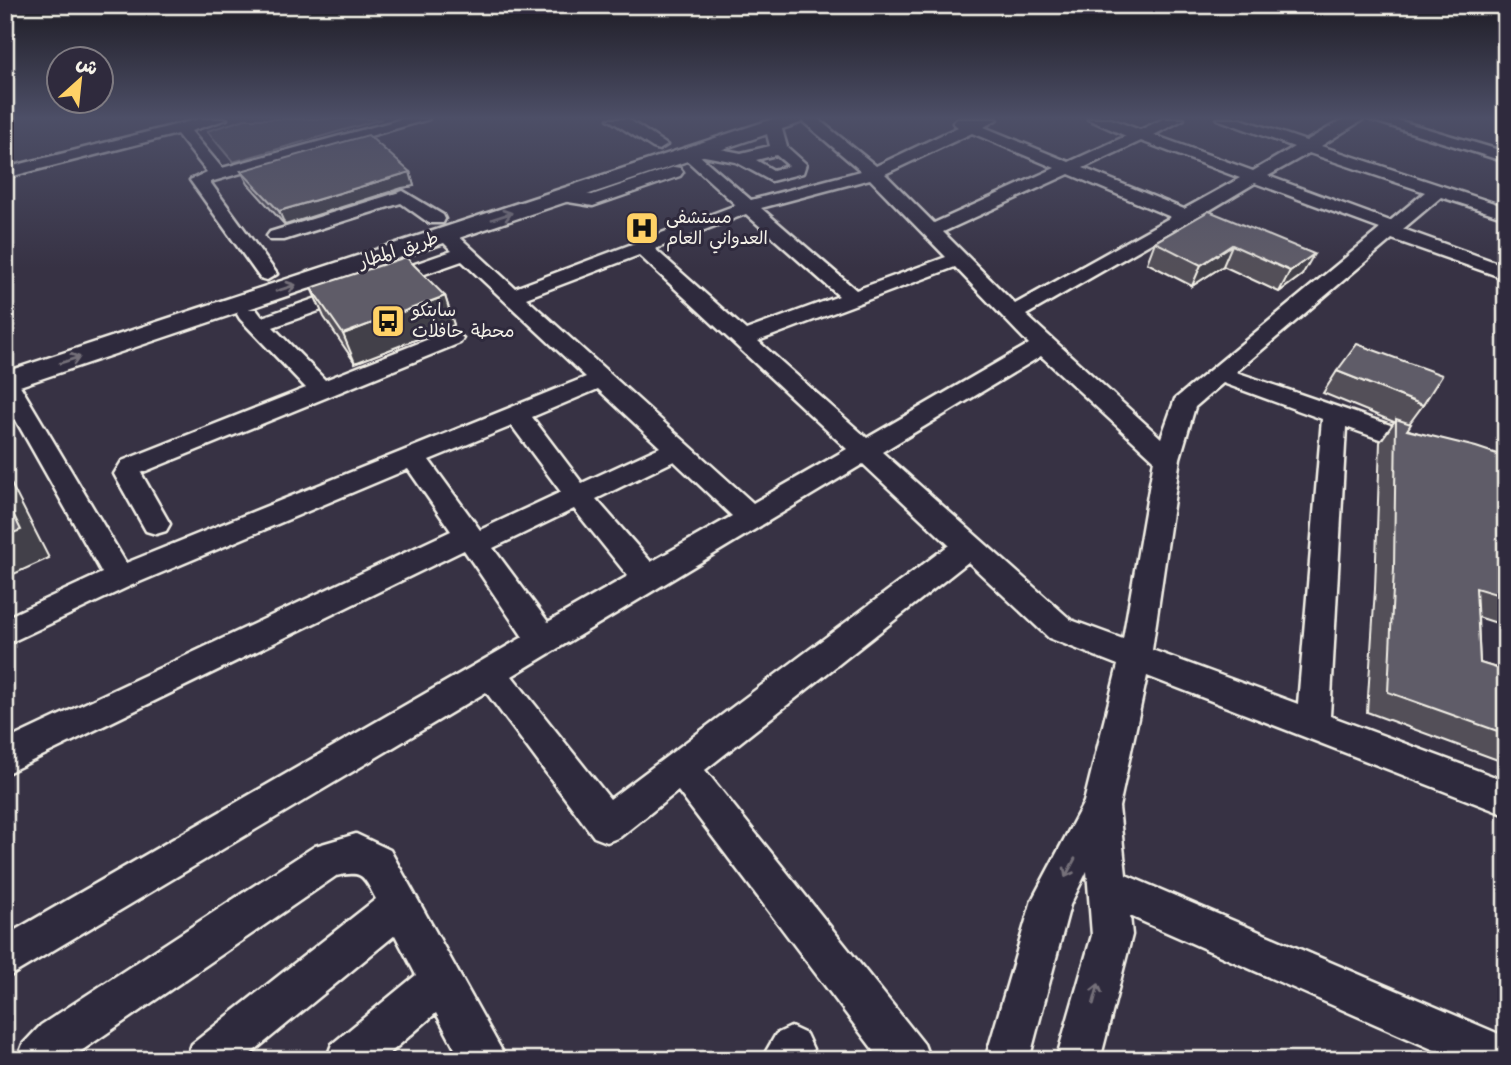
<svg xmlns="http://www.w3.org/2000/svg" width="1511" height="1065" viewBox="0 0 1511 1065" font-family="Kalam,'Playpen Sans Arabic',sans-serif">
<rect width="100%" height="100%" fill="#373244"/>
<filter id="ink" filterUnits="userSpaceOnUse"><feTurbulence type="fractalNoise" baseFrequency=".0143" numOctaves="2"/><feDisplacementMap in="SourceGraphic" scale="14" xChannelSelector="R" yChannelSelector="G"/><feConvolveMatrix kernelMatrix="1 2 1 2 8 2 1 2 1" color-interpolation-filters="sRGB"/></filter>
<g filter="url(#ink)">
<!-- green -->
<path fill="#504b59" stroke="#a29ea0" stroke-width="2" d="M245,119H382L233,162L207,131Z"/>
<g fill="none" stroke-linecap="round" stroke-linejoin="round">
<!-- minor casing -->
<g stroke="#f4f1e8" stroke-width="5">
<path id="minor" d="M5,119H16L5,125Z
M199,119H227L191,131L222,168L402,119H429L210,182L277,274L267,280L260,278L190,180L207,172L177,134L5,178V168Z
M608,119H628L667,145L659,150L653,148Z
M800,119H818L876,166L958,127L953,123L957,119H997L984,127L1069,162L1126,136L1088,119H1111L1140,130L1163,119H1184L1154,135L1253,171L1294,147L1217,119H1241L1306,141L1344,119H1364L1321,146L1506,207V218L1441,197L1403,229L1506,266V279L1392,239L1236,372L1431,439L1435,445L1431,451L1422,454L1346,427L1330,716L1506,781V815L1147,676L1119,807L1126,875L1506,1037V1060H1457L1130,916L1132,935L1100,1060H1056L1092,935L1087,871L1070,905L1029,1060H985L1032,900L1084,802L1118,665L1049,638L968,562L705,770L924,1044L930,1060H881L678,791L620,837L607,842L594,837L486,692L5,979V936L523,637L464,550L5,774V741L451,531L408,469L130,586L5,645V618L102,573L5,401V375L14,377L18,382L126,563L586,377L462,261L273,327L325,380L444,333L452,331L463,338L460,343L141,473L170,524L166,531L156,534L146,531L114,474L122,461L306,388L240,319L237,314L240,309H256L262,317L452,251L436,235L446,229L453,231L515,288L736,205L680,154L700,145L741,153L770,146L765,126L773,121L781,126L787,147L806,164L803,173L771,181L736,162L699,155L751,200L861,171ZM972,133L1055,168L934,223L885,174ZM1141,141L1240,178L1184,209L1083,168ZM1309,153L1425,192L1390,221L1268,176ZM776,155L789,166L773,170L756,160ZM1069,174L1171,217L1015,304L943,232ZM870,179L946,257L856,290L761,208ZM1255,183L1380,229L1175,399L1161,438L1026,315L1186,223L1221,238H1235L1238,234L1235,230L1200,216ZM746,214L839,296L746,330L655,249ZM639,255L847,449L753,503L526,298ZM955,267L1029,344L867,438L758,341ZM1041,356L1154,460L1123,639L1071,620L882,452ZM1223,383L1322,419L1298,704L1152,650L1180,458L1195,407ZM598,389L660,447L582,483L532,417ZM512,426L561,492L480,530L429,460ZM674,461L732,516L651,562L596,499ZM863,464L949,545L610,799L512,676ZM574,509L628,576L548,622L493,548Z
M1368,119H1394L1506,152V162Z
M674,167L680,168L683,172L680,176L593,206L556,200L553,196L562,191L592,195Z
M403,191L443,215L445,219L443,223H429L401,203L284,240H270L267,236L270,232Z
M356,834L390,850L507,1060H461L436,1013L382,1060H326L332,1044L416,975L395,935L243,1060H186L192,1044L376,899C363,876 364,870 336,876L68,1060H17L23,1044L41,1025L315,846Z
M791,1027L806,1034L813,1049L808,1060H761L776,1034Z"/>
</g>
<!-- major casing -->
<g stroke="#f4f1e8" stroke-width="5">
<path id="major" d="M773,119H803L800,123L5,391V372Z"/>
</g>
<!-- minor -->
<use href="#minor" fill="#2f2a3d" fill-rule="evenodd"/>
<!-- major -->
<use href="#major" fill="#2f2a3d" fill-rule="evenodd"/>
</g>
<!-- wall -->
<path fill="#524f59" stroke="#f4f1e8" stroke-width="2" d="M241,171L410,172L414,186L402,188L285,225L248,184Z
M1209,211L1302,275L1279,292L1223,266L1192,286L1147,263L1155,242Z
M311,288L445,296L454,325L355,363L324,317Z
M1337,371L1423,405L1409,424L1407,430L1506,457V626L1478,617L1480,663L1506,671V763L1367,712L1375,589L1380,442L1394,422L1323,393Z"/>
<!-- shaded-wall -->
<path fill="#424048" stroke="#f4f1e8" stroke-width="2" d="M410,172L414,186L402,188L285,225L279,211Z
M1232,245L1223,266L1192,286L1201,265Z
M1314,254L1302,275L1279,292L1290,271Z
M445,296L454,325L355,363L343,334Z
M5,472L49,558L5,578Z"/>
<!-- building -->
<path fill="#5f5c67" stroke="#f4f1e8" stroke-width="2" d="M368,135L410,172L279,211L241,171Z
M1209,211L1314,254L1290,271L1232,245L1201,265L1155,242Z
M406,257L445,296L343,334L311,288Z
M1357,344L1442,375L1423,405L1337,371Z
M1396,419L1411,424L1407,430L1476,447L1506,457V597L1476,588L1480,663L1506,671V734L1388,692L1394,568Z
M5,497L21,530L5,536Z"/>
<!-- one-way arrows -->
<defs><path id="oneway-shaft" d="M-6 0H5M1.5-3L5.5 0L1.5 3" fill="none" stroke-width="1.6" stroke-linecap="round" stroke-linejoin="round" transform="scale(1.75)"/></defs>
<g stroke="#747079">
<use href="#oneway-shaft" transform="translate(502 216) rotate(-18)"/>
<use href="#oneway-shaft" transform="translate(286 288) rotate(-18)"/>
<use href="#oneway-shaft" transform="translate(70 360) rotate(-18)"/>
<use href="#oneway-shaft" transform="translate(1070 868) rotate(118)"/>
<use href="#oneway-shaft" transform="translate(1096 994) rotate(-75)"/>
</g>
</g>
<!-- sky -->
<linearGradient id="sky" x2="0" y2="1"><stop stop-color="#1e1c25"/><stop offset="0.44" stop-color="#4d4f67"/><stop offset="1" stop-color="#4d4f67" stop-opacity="0"/></linearGradient>
<rect width="1511" height="268" fill="url(#sky)"/>
<!-- icons -->
<defs>
<g id="hospital-square" transform="scale(1.75)"><rect x="-9" y="-9" width="18" height="18" rx="4" fill="#ffd166" stroke="#2f2a3d"/><path d="M-5-5h3v3.5h4V-5h3V5h-3V1.5h-4V5h-3Z" fill="#111"/></g>
<g id="bus-square" transform="scale(1.75)"><rect x="-9" y="-9" width="18" height="18" rx="4" fill="#ffd166" stroke="#2f2a3d"/><path d="M-5-6H5V4H4V6H2V4H-2V6H-4V4H-5ZM-3.5-4V0h7V-4ZM-3.5 1.2v1.5H-2V1.2ZM2 1.2v1.5H3.5V1.2Z" fill="#111"/></g>
</defs>
<g fill-rule="evenodd">
<use href="#hospital-square" x="642" y="228"/>
<use href="#bus-square" x="388" y="321"/>
</g>
<g text-anchor="middle" dominant-baseline="central" stroke-width="6" stroke-linejoin="round" paint-order="stroke">
<!-- far-poi labels -->
<g font-size="18" fill="#f4f1e8" stroke="#2f2a3d" text-anchor="start">
<text x="666" y="218">مستشفى<tspan x="666" dy="21">العدواني العام</tspan></text>
<text x="412" y="311">سابتكو<tspan x="412" dy="21">محطة حافلات</tspan></text>
</g>
<!-- far-street labels -->
<g font-size="18" fill="#f4f1e8" stroke="#2f2a3d">
<text transform="translate(399 251) rotate(-18)">طريق المطار</text>
</g>
</g>
<!-- margin -->
<rect width="1511" height="1065" fill="none" stroke="#2f2a3d" stroke-width="28"/>
<rect x="14" y="14" width="1483" height="1037" fill="none" stroke="#f4f1e8" stroke-width="2.5" filter="url(#ink)"/>
<!-- north arrow -->
<g transform="translate(80 80) rotate(27)"><circle r="33" fill="#2f2a3d" stroke="#7e7a81" stroke-width="2"/>
<path d="M0-5L12 26L0 18L-12 26Z" fill="#ffd166"/>
<text y="-10" font-size="19" font-weight="bold" text-anchor="middle" fill="#f4f1e8">ش</text>
</g>
</svg>
